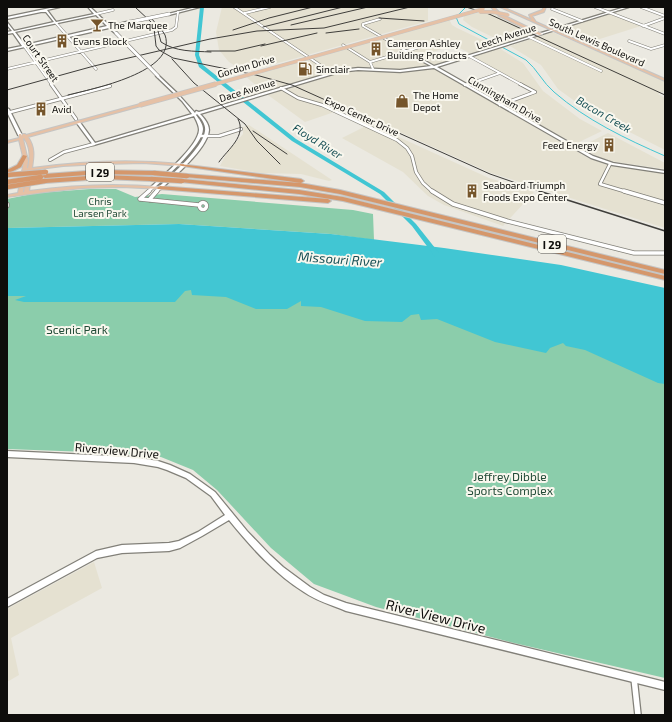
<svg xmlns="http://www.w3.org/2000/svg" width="672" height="722" viewBox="0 0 672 722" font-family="'Exo 2',sans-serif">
<rect width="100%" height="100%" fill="#ebe9e1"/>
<!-- built -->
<path fill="#e5e1d1" d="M222,7H428V21L307,55L287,41H285L304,56L245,72L229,62L219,50L216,32Z
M491,12L493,14L534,34L505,43L472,27L463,20L464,16L477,13Z
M610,14L641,26L587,43L557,30Z
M449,19L452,25L457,28L495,46L471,54L454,45L433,52L451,61L430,67L401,70L348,69L264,92L245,76Z
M552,32L665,81V91L658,94L665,98V150L590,112L558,89L541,65L510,46Z
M499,48L523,63L543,91L580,119L602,131L575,144L505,105L537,92L472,57Z
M434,68L588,158L607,165L665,173V228L491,173L346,108L305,122L268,95L339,73L355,71H420Z
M370,124L489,178L534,192L503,226L444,205L428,196L403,172L342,138Z
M249,125L332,180L329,181L301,174L261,173L220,166L227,152L243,134V127Z
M608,133L665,163V169L609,161L598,157L580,147Z
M94,562L102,588L11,638L19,675L7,682V609Z"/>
<!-- green -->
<path fill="#8bcdab" d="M90,189H116L135,197L162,194L353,210L373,214L374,240L331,234L179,224L7,228V199L37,193Z
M7,285L178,287L386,301L665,359V678L514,643L376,607L314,584L271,548L217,490L193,470L161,457L115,453L7,449Z"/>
<!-- water -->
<path fill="#41c6d3" d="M179,224L331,234L444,248L561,265L665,288V384L658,383L585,350L566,346L563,343L550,348L546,353L495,342L437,319L421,320L419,314L411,315L402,322L365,321L321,307L301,306V301L287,309H256L226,297L192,295L191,290L185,291L175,302H24L15,300L26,296H7V228Z"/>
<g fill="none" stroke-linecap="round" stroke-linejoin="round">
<!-- stream -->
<path stroke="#41c6d3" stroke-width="1" d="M466,7L456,17L459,24L526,60C537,69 543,83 554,92C586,120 626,139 665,156"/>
<!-- river -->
<path fill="#41c6d3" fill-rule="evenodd" d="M200,7H204L199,55L203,65L296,139L384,192L416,224L439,253V257H435L412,226L380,194L292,141L199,67L195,55Z"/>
<!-- street-far3 casing -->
<g stroke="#828079" stroke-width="3">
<path id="street-far3" d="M234,7L332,73
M595,7L665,34
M641,7L665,16
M552,9L582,21
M245,13L270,7
M96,14L113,10
M380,19L363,24V26L406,51
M56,23L96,69
M643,26L665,18
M529,37L601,71
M629,41L651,49L665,45
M343,45L370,62
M24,46L52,85
M469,56L522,85
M7,69L172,30L176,27L178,12
M373,69L370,62L440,41
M466,85L500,73"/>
</g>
<!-- street-far2 casing -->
<g stroke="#828079" stroke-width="4">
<path id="street-far2" d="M51,84L76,119
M520,84L535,92
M465,85L469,84
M281,88L298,98L322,105L397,140L407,148L412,156L416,172L423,183L433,192
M500,105L535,92
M7,113L110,86
M200,136H219L241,129
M50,160L64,152L94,144
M610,164L600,184L627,192
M148,192L153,187
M156,192L160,188"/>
</g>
<!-- street-far1 casing -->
<g stroke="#828079" stroke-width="5">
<path id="street-far1" d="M432,191L453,204L507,221L634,253H665
M624,191L665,203
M140,199L199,205
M140,199L149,191
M149,200L157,191
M199.5 206a3.5 3.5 0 1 1 7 0a3.5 3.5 0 1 1-7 0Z
M7,204V206"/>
</g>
<!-- street casing -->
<g stroke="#828079" stroke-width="8">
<path id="street" d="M634,678L638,715"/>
</g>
<!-- secondary casing -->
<g stroke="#828079" stroke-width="2.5">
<path id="secondary" d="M55,7H60L47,10L56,22L94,14L88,7H90L110,26L130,21L131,22L111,27L117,33L116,34L109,28L7,51V49L22,46L13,33L7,34V32L12,31L7,25V22L14,31L54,22L46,12H41L7,19V17ZM96,15L107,26L25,45L15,32Z
M196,7H200L169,15L168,14Z
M625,7H629L437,67L593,156L613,163L665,171V173L612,165L591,158L434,68L400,72L358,70L340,72L200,114C204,118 209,124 209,130C208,148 174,177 161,189H160L158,188L159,187C171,175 203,148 205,131C206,125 202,119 197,114L196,115C199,119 203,124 203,129C203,145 166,177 154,188H153L151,187L152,186C164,175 198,146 199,130C199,125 196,120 194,116L94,145H93L76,122L79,121L95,143L192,114L182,101L157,77L156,76L158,75L177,93L195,113L196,111L199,112L340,70L358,68L400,70L431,66L405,52V50H406L434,66Z
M7,108L9,109L22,135L21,136L18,135L7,112Z
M7,451L134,457L158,461L170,465L190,474L215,492L247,531L270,555L283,567L310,587L324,595L346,603L665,682V690L346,611C332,605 317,601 304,592C275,574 251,547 229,520L202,536L180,548L169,551L122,553L97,558L7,607V599L96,551L122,545L169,543L179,541L198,532L225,515L211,496L186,478L167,470L158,467L134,463L7,457Z"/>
</g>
<!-- primary casing -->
<g stroke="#c5c5c4" stroke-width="2">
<path id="primary" d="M480,7H485L481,9Z
M491,7H494L501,14L542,34L539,35L499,16Z
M500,7H503L532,20L529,15L542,10L544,7H546L544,12L532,16L536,22L665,79V81Z
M140,104L142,105L141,106L28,137C35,147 34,156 32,168C82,161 132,159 182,164H184V166L143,163L103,164L63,166L32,170L29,191C72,185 116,183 160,187H162V189L122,187L83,188L45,192L7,197V195L18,193L24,161L19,140L7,143V141L19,138V134H21L22,136L23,134H25L26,135ZM24,138C31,148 30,158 28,168H27L28,161L23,139ZM26,171H27L24,192H23Z"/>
</g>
<!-- highway casing -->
<g stroke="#c5c5c4" stroke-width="2">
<path id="highway" d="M23,155L27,156L21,167L7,174V170L17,165Z
M180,164L301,179L304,181L301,183L182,166L180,165Z
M100,170L154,171L157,173L154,175L100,174L45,178L42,176L45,174Z
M187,174L300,183L340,190L665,270V274L340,194L300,187L185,177L184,176Z
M103,175L151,177L154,179L151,181L103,179L45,183L42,181L45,179Z
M182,179L299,190L343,197L665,276V280L343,201L299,194L180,182L179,181Z
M160,186L328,199L331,201L328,203L158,189L157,188Z"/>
</g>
<!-- street-far3 -->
<use href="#street-far3" stroke="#fff" stroke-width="2"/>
<!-- street-far2 -->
<use href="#street-far2" stroke="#fff" stroke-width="2.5"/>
<!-- street-far1 -->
<use href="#street-far1" stroke="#fff" stroke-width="3.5"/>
<!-- street -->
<use href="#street" stroke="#fff" stroke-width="5.5"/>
<!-- secondary -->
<use href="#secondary" fill="#fff" fill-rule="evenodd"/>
<!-- primary -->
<use href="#primary" fill="#e6c1a6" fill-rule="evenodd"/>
<!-- highway -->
<use href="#highway" fill="#d5976b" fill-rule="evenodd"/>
<!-- rail-far1 -->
<path stroke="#3f3e3b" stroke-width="1" d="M135,7L151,22L154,28L156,46L159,50L173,58L256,75L292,85L490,174L542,192
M466,7L489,14L665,95
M379,18L424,21
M291,25L368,7
M263,27L343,7
M233,30L269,18L313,7
M158,31L161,42C176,52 193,51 211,52
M326,33L359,29
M261,46L317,33
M207,51H235L265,44
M172,59L194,83L245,124L257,141L280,164
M7,90L94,66L210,39L257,31L324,28L410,7
M68,95C92,89 178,72 165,35C162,29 155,23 151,18
M253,131L287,154
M219,162C228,149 247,136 238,119"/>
<!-- rail -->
<path stroke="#3f3e3b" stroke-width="1.5" d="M539,191L665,231"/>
<!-- secondary-bridge casing -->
<g stroke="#828079" stroke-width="4" stroke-linecap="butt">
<path id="secondary-bridge" d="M130,22L169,14
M116,33L158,76"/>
</g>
<!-- primary-bridge-far1 casing -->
<g stroke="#c5c5c4" stroke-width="4" stroke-linecap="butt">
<path id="primary-bridge-far1" d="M480,12H493L508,15
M212,85L483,9"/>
</g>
<!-- primary-bridge casing -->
<g stroke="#c5c5c4" stroke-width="5.5" stroke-linecap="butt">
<path id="primary-bridge" d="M140,105L216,84"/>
</g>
<!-- highway-bridge casing -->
<g stroke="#c5c5c4" stroke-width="6" stroke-linecap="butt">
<path id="highway-bridge" d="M154,173L187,176
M7,175L46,172
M151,179L182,181
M7,182L41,177
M7,187L45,181"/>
</g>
<!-- secondary-bridge -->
<use href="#secondary-bridge" stroke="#fff" stroke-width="3"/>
<!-- primary-bridge-far1 -->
<use href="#primary-bridge-far1" stroke="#e6c1a6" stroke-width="3"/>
<!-- primary-bridge -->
<use href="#primary-bridge" stroke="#e6c1a6" stroke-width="4"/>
<!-- highway-bridge -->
<use href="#highway-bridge" stroke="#d5976b" stroke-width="4.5"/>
</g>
<!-- icons -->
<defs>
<g id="bar-bare" transform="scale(1.08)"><path d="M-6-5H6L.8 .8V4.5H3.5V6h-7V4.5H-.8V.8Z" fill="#75552b" stroke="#f9f7ee" stroke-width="2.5" paint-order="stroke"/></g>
<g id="building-bare" transform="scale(1.08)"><path d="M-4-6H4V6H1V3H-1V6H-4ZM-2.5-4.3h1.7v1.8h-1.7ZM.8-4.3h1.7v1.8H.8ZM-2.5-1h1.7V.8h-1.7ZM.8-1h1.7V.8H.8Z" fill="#75552b" stroke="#f9f7ee" stroke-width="2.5" paint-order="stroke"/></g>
<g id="fuel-bare" transform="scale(1.08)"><path d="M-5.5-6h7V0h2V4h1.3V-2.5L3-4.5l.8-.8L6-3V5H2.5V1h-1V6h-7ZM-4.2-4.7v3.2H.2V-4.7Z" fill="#75552b" stroke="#f9f7ee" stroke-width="2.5" paint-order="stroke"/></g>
<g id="shop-bare" transform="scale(1.08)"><path d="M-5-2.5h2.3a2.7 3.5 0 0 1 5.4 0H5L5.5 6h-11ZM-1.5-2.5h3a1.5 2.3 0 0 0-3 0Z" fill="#75552b" stroke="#f9f7ee" stroke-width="2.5" paint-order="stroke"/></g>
</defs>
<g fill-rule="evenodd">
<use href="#bar-bare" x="97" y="25"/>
<use href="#building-bare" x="62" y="41"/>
<use href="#building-bare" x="376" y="49"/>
<use href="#fuel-bare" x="305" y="69"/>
<use href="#shop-bare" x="402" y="101"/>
<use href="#building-bare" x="41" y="109"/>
<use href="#building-bare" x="609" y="145"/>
<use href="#building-bare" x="472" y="191"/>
</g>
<g text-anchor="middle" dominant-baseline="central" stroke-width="4" stroke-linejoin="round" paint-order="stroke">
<!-- far-poi labels -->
<g font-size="10" fill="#0e0d0b" stroke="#f9f7ee" text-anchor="start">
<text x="108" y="25">The Marquee</text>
<text x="73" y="41">Evans Block</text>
<text x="387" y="43">Cameron Ashley<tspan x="387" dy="12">Building Products</tspan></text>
<text x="316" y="69">Sinclair</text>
<text x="413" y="95">The Home<tspan x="413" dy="12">Depot</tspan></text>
<text x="52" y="109">Avid</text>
<text x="598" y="145" text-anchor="end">Feed Energy</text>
<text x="483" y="185">Seaboard Triumph<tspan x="483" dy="12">Foods Expo Center</tspan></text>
</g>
<!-- far-street labels -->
<g font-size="10" fill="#0e0d0b" stroke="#f9f7ee">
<text transform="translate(506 36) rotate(-18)">Leech Avenue</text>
<text transform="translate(597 42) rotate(24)">South Lewis Boulevard</text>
<text transform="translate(41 58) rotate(55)">Court Street</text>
<text transform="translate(246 66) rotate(-16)">Gordon Drive</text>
<text transform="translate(247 90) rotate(-17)">Dace Avenue</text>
<text transform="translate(505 99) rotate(30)">Cunningham Drive</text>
<text transform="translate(362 116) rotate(25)">Expo Center Drive</text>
</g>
<!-- far-park labels -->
<g font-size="10" fill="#224b37" stroke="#f9f7ee">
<text x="100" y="201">Chris<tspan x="100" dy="12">Larsen Park</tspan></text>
</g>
<!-- far-water labels -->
<g font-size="11" font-style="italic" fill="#185056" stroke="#f9f7ee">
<text transform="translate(604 114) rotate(30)">Bacon Creek</text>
<text transform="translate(318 141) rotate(32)">Floyd River</text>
</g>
<!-- shield labels -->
<g fill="#f9f7ee" stroke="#54534f" stroke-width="1">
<rect x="86" y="163" width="28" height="18" rx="3"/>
<rect x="538" y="235" width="28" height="18" rx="3"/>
</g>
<g font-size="11" font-weight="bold" fill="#0e0d0b">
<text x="100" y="172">I 29</text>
<text x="552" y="244">I 29</text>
</g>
<!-- park labels -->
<g font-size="12" fill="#224b37" stroke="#f9f7ee">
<text x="77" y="329">Scenic Park</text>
<text x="510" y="476">Jeffrey Dibble<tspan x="510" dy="14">Sports Complex</tspan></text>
</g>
<!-- street labels -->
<g font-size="12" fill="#0e0d0b" stroke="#f9f7ee">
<text transform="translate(117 450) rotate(5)">Riverview Drive</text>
</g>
<!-- water labels -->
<g font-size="13" font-style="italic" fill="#185056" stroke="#f9f7ee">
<text transform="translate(340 259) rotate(4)">Missouri River</text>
</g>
<!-- near-street labels -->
<g font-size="14" fill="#0e0d0b" stroke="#f9f7ee">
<text transform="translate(436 616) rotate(14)">River View Drive</text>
</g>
</g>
<!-- border -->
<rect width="672" height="722" fill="none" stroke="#0e0d0b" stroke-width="16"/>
</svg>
